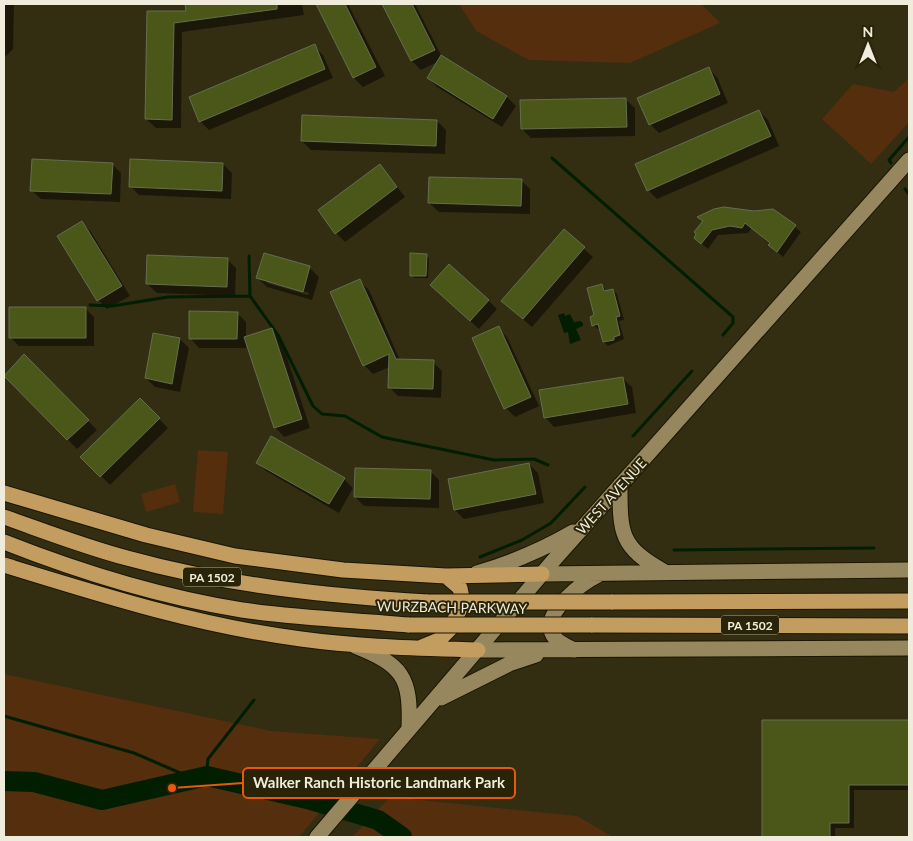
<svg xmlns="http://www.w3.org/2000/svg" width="913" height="841" viewBox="0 0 913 841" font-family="Lato,sans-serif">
<rect width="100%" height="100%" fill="#332e12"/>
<!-- green -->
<path fill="#542e0d" d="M459,4H701L720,23L630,63L529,60L476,31Z
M909,78V122L871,164L822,119L853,84L894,92Z
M198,450L228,452L223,514L193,512Z
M175,484L180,502L146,512L141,494Z
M4,674L271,731L380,739L299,837H4Z
M390,797L577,816L613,837H352Z"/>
<!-- water -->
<path fill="#021e00" d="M564,313L565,316L570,314L574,322L580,321L583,323V326L576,329L581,340L570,344L568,332L564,333L558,315Z"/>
<!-- shadow -->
<path fill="#0007" fill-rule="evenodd" d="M4,4H14L13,49L4,58Z
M186,4H302L304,15L182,32L181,128H156L146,119L149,12L187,13Z
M317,4H348L385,76L363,87L354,78Z
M383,4H415L442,57L507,97L516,106L502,127L437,87L428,78L439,61L421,70L412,61Z
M314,46L323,55L333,78L209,130L200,121Z
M708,68L717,77L728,103L659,133L650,124Z
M625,99L635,108V136L531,138L522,129Z
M759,111L768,120L779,146L657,199L648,190Z
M437,121L446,130L445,154L311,150L302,141Z
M112,164L121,173L120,202L41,199L31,190Z
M223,164L232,173L231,199L139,195L130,186Z
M380,165L405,197L345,242L336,233Z
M521,180L530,189V214L439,212L429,203Z
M773,210L801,232L783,257L752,228L748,233L718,235L708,249L701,243L698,235L754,213Z
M82,223L91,232L130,296L107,309L98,300L59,236Z
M564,231L593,257L532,327L512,310Z
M265,254L310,268L319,277L312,300L267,287L258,278ZM267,280L309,293L308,295L267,283Z
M426,255L429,258L428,278H414L411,275Z
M227,259L236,268L235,296L157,293L147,284Z
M360,281L369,290L400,360L433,362L442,371L441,398L398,396L389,387L390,367L373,374L364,365Z
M602,285L607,292L613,290L617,294L624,320L619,321L624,339L608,346L604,342L601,328L598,329L593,325Z
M441,294L488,300L497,309L479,329Z
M85,308L94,317V346H19L10,337Z
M237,313L246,322V338L272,330L281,339L310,428L284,437L275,427L246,340V348H199L190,338Z
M498,328L507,337L539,406L515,417L506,408Z
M154,335L180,339L189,348L180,392L155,387L146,378Z
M24,356L97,430L77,449L5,375Z
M622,378L632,387L636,413L554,427L545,417Z
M140,400L168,428L110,485L82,457Z
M257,462L344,479L353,488L339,513L266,471Z
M529,464L538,473L544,503L464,519L455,510Z
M430,471L439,480V508L364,506L355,497Z
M763,722H909V790H854V828H835V837H763Z"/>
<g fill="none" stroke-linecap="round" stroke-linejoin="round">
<!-- stream -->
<path stroke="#021e00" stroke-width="3" d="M552,158L733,317V323L723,335
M891,163L889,160L909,137
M905,189L909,194
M249,256L250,296
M90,305L112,306L168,297L250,296L278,335L313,406L322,414L345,416L382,437L494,460L534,459L548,465
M633,436L692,371
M674,550L874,548
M480,557L522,540L551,523L585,487
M4,716L134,753L192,778
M206,777L208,759L254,700"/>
<!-- river -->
<path stroke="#021e00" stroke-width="20" d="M4,781L34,782L102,800L207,776L307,799L378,820L402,837"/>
</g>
<!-- building -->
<path fill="#4a5718" stroke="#666e51" d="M185,4H277V9L174,23L172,120L145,119L147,11H186Z
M316,4H345L376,67L353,78Z
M382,4H412L435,50L411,61Z
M315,44L325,69L199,122L189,97Z
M441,55L507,96L493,119L427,78Z
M709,67L720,94L649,125L637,98Z
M626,98L627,127L521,129L520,100Z
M759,110L771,136L647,191L635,164Z
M302,115L437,120L436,146L301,141Z
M32,159L113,163L111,194L30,191Z
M130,159L223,163L222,191L129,187Z
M380,164L397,187L335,234L318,210Z
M429,177L522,179L521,206L428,203Z
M724,207L754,211L773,209L796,225L777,252L768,245L770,243L745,223L742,228L730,226L712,230L701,244L694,238L696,234L694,232L703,221L697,217L714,209Z
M82,221L122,286L97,301L57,236Z
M564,229L585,247L523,319L501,301Z
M264,253L310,266L303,292L256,278Z
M410,253L427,254L426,276H410Z
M147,255L228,258L227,287L146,284Z
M449,264L489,300L470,321L430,285Z
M360,279L396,359L434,360L433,389L388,388L389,354L363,366L330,292Z
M602,284L604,291L613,289L620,316L616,317L620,335L614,337V340L603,342L598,324L592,326L590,317L594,315L587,288Z
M9,307H86V338H9Z
M189,311L238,312L237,339H189Z
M499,326L531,397L504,409L472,338Z
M272,328L302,419L274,428L244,337Z
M153,333L180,338L172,384L145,378Z
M24,354L89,420L67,440L4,376Z
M623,377L628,404L544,418L539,390Z
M140,398L160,418L100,477L80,457Z
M271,436L345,478L329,504L256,463Z
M529,463L536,494L454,510L448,479Z
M355,468L431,470L430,499L354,497Z
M762,720H909V785H849V823H830V837H762Z"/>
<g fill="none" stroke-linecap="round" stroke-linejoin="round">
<!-- secondary casing -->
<g stroke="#1b1600" stroke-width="17">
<path id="secondary" d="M620,485C620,534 620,547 665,572
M477,573C511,563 542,550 573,532
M542,574L909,570
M355,646C402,665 411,676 409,728
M478,650L909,648
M574,650C565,645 553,641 551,630C546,610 582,583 598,575
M441,698L509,664L536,655
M317,837L553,561L909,160"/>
</g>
<!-- highway casing -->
<g stroke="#1b1600" stroke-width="17">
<path id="highway" d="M4,493L146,535L235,556L343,570L446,576L542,574
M4,517C44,531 85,547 127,558C225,585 326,596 428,602
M4,542C80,572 161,597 242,610C297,618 353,620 409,625
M4,565C101,595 199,626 301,639C359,647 419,648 478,650
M611,602L909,601
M591,625L909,626
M422,647L439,640L450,629L463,603L460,588L446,576"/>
</g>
<!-- secondary -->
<use href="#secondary" stroke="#96875f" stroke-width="15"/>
<!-- highway -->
<use href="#highway" stroke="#c39d60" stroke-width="15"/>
<!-- highway-bridge casing -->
<g stroke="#1b1600" stroke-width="17" stroke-linecap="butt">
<path id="highway-bridge" d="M428,602H611
M409,625H591"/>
</g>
<!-- highway-bridge -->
<use href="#highway-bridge" stroke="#c39d60" stroke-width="15"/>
</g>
<g text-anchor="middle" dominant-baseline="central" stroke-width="4" stroke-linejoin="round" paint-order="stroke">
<!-- shield labels -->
<g fill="#292407" stroke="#b4b09b" stroke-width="1">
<rect x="183" y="567.5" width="58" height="19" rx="4"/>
<rect x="721" y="615.5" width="58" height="19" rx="4"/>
</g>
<g font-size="12" font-weight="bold" fill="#efecdb">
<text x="212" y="577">PA 1502</text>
<text x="750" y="625">PA 1502</text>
</g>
<!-- street labels -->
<g font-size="14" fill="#efecdb" stroke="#292407">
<text transform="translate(611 496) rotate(-48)">WEST AVENUE</text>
<text transform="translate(452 607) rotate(1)">WURZBACH PARKWAY</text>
</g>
</g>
<!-- callouts -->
<path fill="none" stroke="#e8590c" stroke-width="2" d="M172 788L243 783"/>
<circle fill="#e8590c" stroke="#292407" stroke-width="2" cx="172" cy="788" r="5"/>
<rect fill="#292407" stroke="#e8590c" stroke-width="2" x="243" y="768" width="272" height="30" rx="5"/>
<g font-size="15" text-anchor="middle" font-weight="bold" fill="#efecdb">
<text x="379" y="788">Walker Ranch Historic Landmark Park</text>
</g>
<!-- border -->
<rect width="913" height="841" fill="none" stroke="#efecdb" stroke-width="10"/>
<!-- north arrow -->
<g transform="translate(868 45)" stroke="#292407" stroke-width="4" paint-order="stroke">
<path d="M0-4L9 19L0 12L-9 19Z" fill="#efecdb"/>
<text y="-8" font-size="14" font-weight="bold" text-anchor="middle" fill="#efecdb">N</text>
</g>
</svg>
